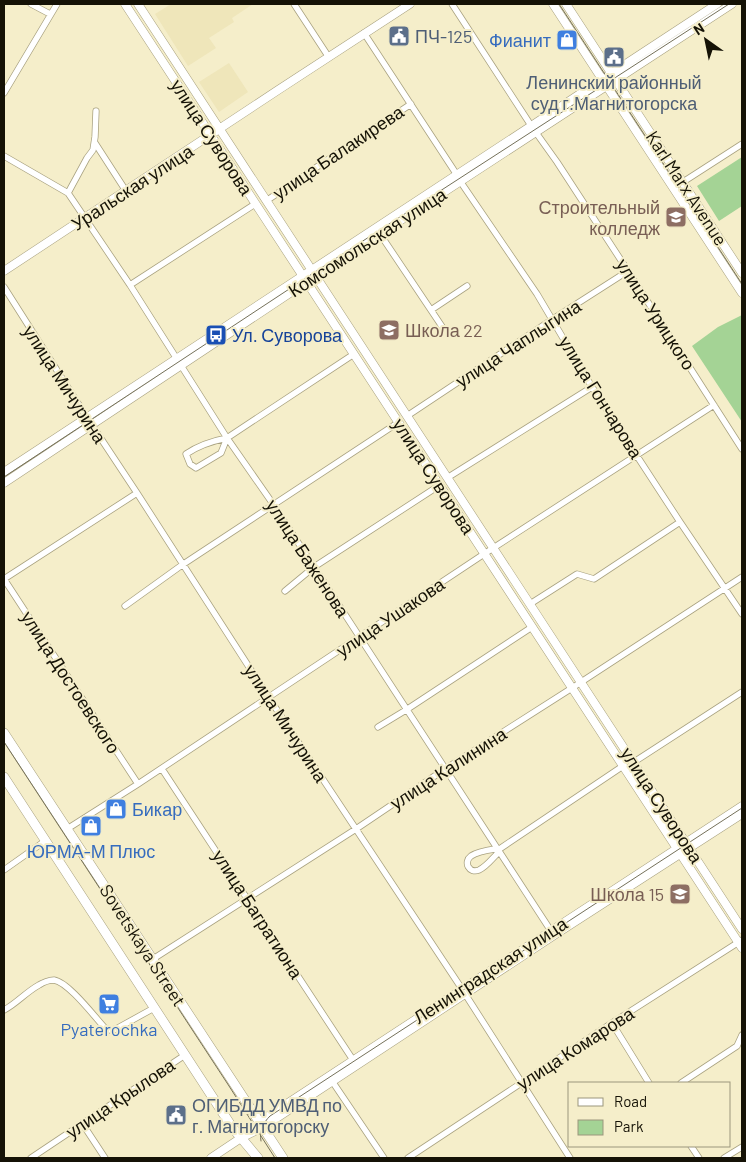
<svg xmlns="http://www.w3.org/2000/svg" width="746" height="1162" viewBox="0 0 746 1162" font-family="Barlow,sans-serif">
<rect width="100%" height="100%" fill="#f5eeca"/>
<!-- built -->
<path fill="#efe6ba" d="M171,4H253L232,18L234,22L209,38L216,48L188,66L155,14Z
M229,63L248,92L219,112L199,82Z"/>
<!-- green -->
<path fill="#a4d395" d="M742,157V206L719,221L697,186Z
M742,315V422L692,346L718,327Z"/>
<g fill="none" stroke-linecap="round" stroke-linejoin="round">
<!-- street casing -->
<g stroke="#a9a280" stroke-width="7">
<path id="street" d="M31,4L50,14
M294,4L328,56
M452,4L532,127L557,162L628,271L742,449
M364,33L457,175
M4,93L57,4
M95,143L126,191
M4,156L68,193L130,285L227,438L273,504L551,931
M460,181L537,294L592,387L680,522L742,614
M683,182L742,144
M68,193L87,158L93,150L95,137L96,111
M266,201L411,104
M380,234L443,328
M130,285L255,204
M4,287L86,416L137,493L269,698L460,986L570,1158
M431,310L467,286
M407,416L553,319L628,271
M227,438L221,453L196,468L190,464L186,454C199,445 212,441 227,438L354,354
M447,478L592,387
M4,579L138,784
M4,579L137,493
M285,591L314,567L440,485
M530,604L577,574L594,579L680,522
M125,606L182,565L399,422
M378,727L406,710L532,627
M634,762L742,692
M162,769L353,1060
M67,829L138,784L484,554L714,405
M498,850L497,854C492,859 486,867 479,870C469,874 463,862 471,856C477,852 488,850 495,849L498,850L623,766
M4,870L45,841
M153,959L356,829L445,769L572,688L742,577
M4,1010C16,1004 26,992 39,985C42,983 49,980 54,980C68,982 94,1016 105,1028L110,1030L116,1029L154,1008
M612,1023L649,1083
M332,1081L384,1158
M681,1083L737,1046L742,1035
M82,1123L105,1158
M691,1146L699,1158
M31,1158L185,1055
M408,1158L612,1023L742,940
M724,1158L742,1147"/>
</g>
<!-- secondary casing -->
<g stroke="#a9a280" stroke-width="9">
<path id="secondary" d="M125,4L742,948
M138,4L742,929
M553,4L742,293
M566,4L742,273
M4,271C139,182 274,92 410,4
M4,472L717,4
M4,483L320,273L732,4
M248,1132L262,1120L742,806
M211,1158L241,1138L263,1127L556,934L742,814"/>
</g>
<!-- primary casing -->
<g stroke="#a9a280" stroke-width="10">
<path id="primary" d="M4,733L283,1158
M4,777L232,1127L258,1158"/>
</g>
<!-- street -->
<use href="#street" stroke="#fff" stroke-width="5.5"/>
<!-- secondary -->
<use href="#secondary" stroke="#fff" stroke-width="8"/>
<!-- primary -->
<use href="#primary" stroke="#fff" stroke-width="9"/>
<!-- tram -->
<path stroke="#75715a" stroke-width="1" d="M559,4L742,284
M4,477L318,270L729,4
M4,742L229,1086L275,1158
M261,1141C259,1131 263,1123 270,1116L742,808"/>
</g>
<!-- icons -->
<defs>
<g id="civic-square" transform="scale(1.125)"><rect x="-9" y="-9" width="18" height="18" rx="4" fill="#5c6f8a" stroke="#f5eeca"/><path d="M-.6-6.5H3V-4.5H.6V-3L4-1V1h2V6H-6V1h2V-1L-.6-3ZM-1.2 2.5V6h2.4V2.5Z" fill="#fff"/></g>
<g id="shop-square" transform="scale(1.125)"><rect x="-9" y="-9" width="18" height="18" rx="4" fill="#3f7fe0" stroke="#f5eeca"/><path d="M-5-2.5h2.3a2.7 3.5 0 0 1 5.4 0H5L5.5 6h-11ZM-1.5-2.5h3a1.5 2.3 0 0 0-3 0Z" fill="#fff"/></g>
<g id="university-square" transform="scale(1.125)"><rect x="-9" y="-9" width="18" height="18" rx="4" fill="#8d6e63" stroke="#f5eeca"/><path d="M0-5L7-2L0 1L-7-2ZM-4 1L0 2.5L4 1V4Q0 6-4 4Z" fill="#fff"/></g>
<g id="school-square" transform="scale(1.125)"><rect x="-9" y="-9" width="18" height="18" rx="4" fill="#8d6e63" stroke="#f5eeca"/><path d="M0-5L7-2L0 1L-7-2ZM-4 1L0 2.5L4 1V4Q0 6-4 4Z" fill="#fff"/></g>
<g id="bus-square" transform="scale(1.125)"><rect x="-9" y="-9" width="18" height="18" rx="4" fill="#1a4fb4" stroke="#f5eeca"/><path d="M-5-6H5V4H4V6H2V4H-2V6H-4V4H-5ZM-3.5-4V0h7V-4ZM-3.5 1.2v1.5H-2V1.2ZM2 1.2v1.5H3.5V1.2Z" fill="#fff"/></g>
<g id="supermarket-square" transform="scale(1.125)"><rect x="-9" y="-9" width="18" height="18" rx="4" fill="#3f7fe0" stroke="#f5eeca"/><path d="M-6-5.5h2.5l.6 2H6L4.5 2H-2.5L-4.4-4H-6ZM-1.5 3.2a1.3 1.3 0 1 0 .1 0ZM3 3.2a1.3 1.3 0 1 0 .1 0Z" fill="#fff"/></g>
</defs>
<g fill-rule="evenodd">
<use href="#civic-square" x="399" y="36"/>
<use href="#shop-square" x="567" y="40"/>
<use href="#civic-square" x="614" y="57"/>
<use href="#university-square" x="676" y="217"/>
<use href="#school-square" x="389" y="330"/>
<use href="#bus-square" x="216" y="335"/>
<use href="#shop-square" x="116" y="809"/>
<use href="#shop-square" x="91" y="826"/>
<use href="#school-square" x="680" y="894"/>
<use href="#supermarket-square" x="109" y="1004"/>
<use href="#civic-square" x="176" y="1115"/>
</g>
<g text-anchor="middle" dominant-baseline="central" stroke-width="4" stroke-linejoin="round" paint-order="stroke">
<!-- service labels -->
<g font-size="18" fill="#4e5e75" stroke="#f5eeca" text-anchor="start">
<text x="415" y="36">ПЧ-125</text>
<text x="614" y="82" text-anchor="middle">Ленинский районный<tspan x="614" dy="21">суд г.Магнитогорска</tspan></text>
<text x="192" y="1105">ОГИБДД УМВД по<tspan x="192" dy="21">г. Магнитогорску</tspan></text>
</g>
<!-- shop labels -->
<g font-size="18" fill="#366cbe" stroke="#f5eeca">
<text x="551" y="40" text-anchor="end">Фианит</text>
<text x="132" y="809" text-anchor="start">Бикар</text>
<text x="91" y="851">ЮРМА-М Плюс</text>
<text x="109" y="1029">Pyaterochka</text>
</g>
<!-- street labels -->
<g font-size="18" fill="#151206" stroke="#f5eeca">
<text transform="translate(212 137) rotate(57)">улица Суворова</text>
<text transform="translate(338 152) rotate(-34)">улица Балакирева</text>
<text transform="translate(132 187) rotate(-33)">Уральская улица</text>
<text transform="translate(687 188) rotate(57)">Karl Marx Avenue</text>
<text transform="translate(367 242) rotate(-33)">Комсомольская улица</text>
<text transform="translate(656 314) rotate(57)">улица Урицкого</text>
<text transform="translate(518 343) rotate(-33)">улица Чаплыгина</text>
<text transform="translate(65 384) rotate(57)">улица Мичурина</text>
<text transform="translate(601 397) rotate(58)">улица Гончарова</text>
<text transform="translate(434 476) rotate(57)">улица Суворова</text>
<text transform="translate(308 558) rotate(57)">улица Баженова</text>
<text transform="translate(390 617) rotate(-34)">улица Ушакова</text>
<text transform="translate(71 682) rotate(57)">улица Достоевского</text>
<text transform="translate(286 723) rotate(57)">улица Мичурина</text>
<text transform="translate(448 768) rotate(-33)">улица Калинина</text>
<text transform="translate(662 805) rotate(57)">улица Суворова</text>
<text transform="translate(258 914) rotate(57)">улица Багратиона</text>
<text transform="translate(143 945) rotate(57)">Sovetskaya Street</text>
<text transform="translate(490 970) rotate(-33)">Ленинградская улица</text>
<text transform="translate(575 1048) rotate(-33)">улица Комарова</text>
<text transform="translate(120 1098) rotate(-34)">улица Крылова</text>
</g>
<!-- education labels -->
<g font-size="18" fill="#785e54" stroke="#f5eeca" text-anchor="end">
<text x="660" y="207">Строительный<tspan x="660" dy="21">колледж</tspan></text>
<text x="405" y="330" text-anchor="start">Школа 22</text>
<text x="664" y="894">Школа 15</text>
</g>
<!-- transit labels -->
<g font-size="18" fill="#164399" stroke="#f5eeca" text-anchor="start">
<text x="232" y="335">Ул. Суворова</text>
</g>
</g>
<!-- border -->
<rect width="746" height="1162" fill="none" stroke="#151206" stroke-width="10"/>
<!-- legend -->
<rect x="568" y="1082" width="162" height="65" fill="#f5eeca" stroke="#9b967c"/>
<rect x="578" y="1098" width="25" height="8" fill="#ffffff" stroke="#9b967c"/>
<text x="614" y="1107" font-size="15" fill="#151206">Road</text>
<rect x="578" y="1120" width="25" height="15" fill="#a4d395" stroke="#9b967c"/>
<text x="614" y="1132" font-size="15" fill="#151206">Park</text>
<!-- north arrow -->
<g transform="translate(706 40) rotate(327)" stroke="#f5eeca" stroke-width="4" paint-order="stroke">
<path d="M0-4L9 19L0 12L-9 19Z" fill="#151206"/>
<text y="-8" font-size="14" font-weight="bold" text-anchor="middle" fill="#151206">N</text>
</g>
</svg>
